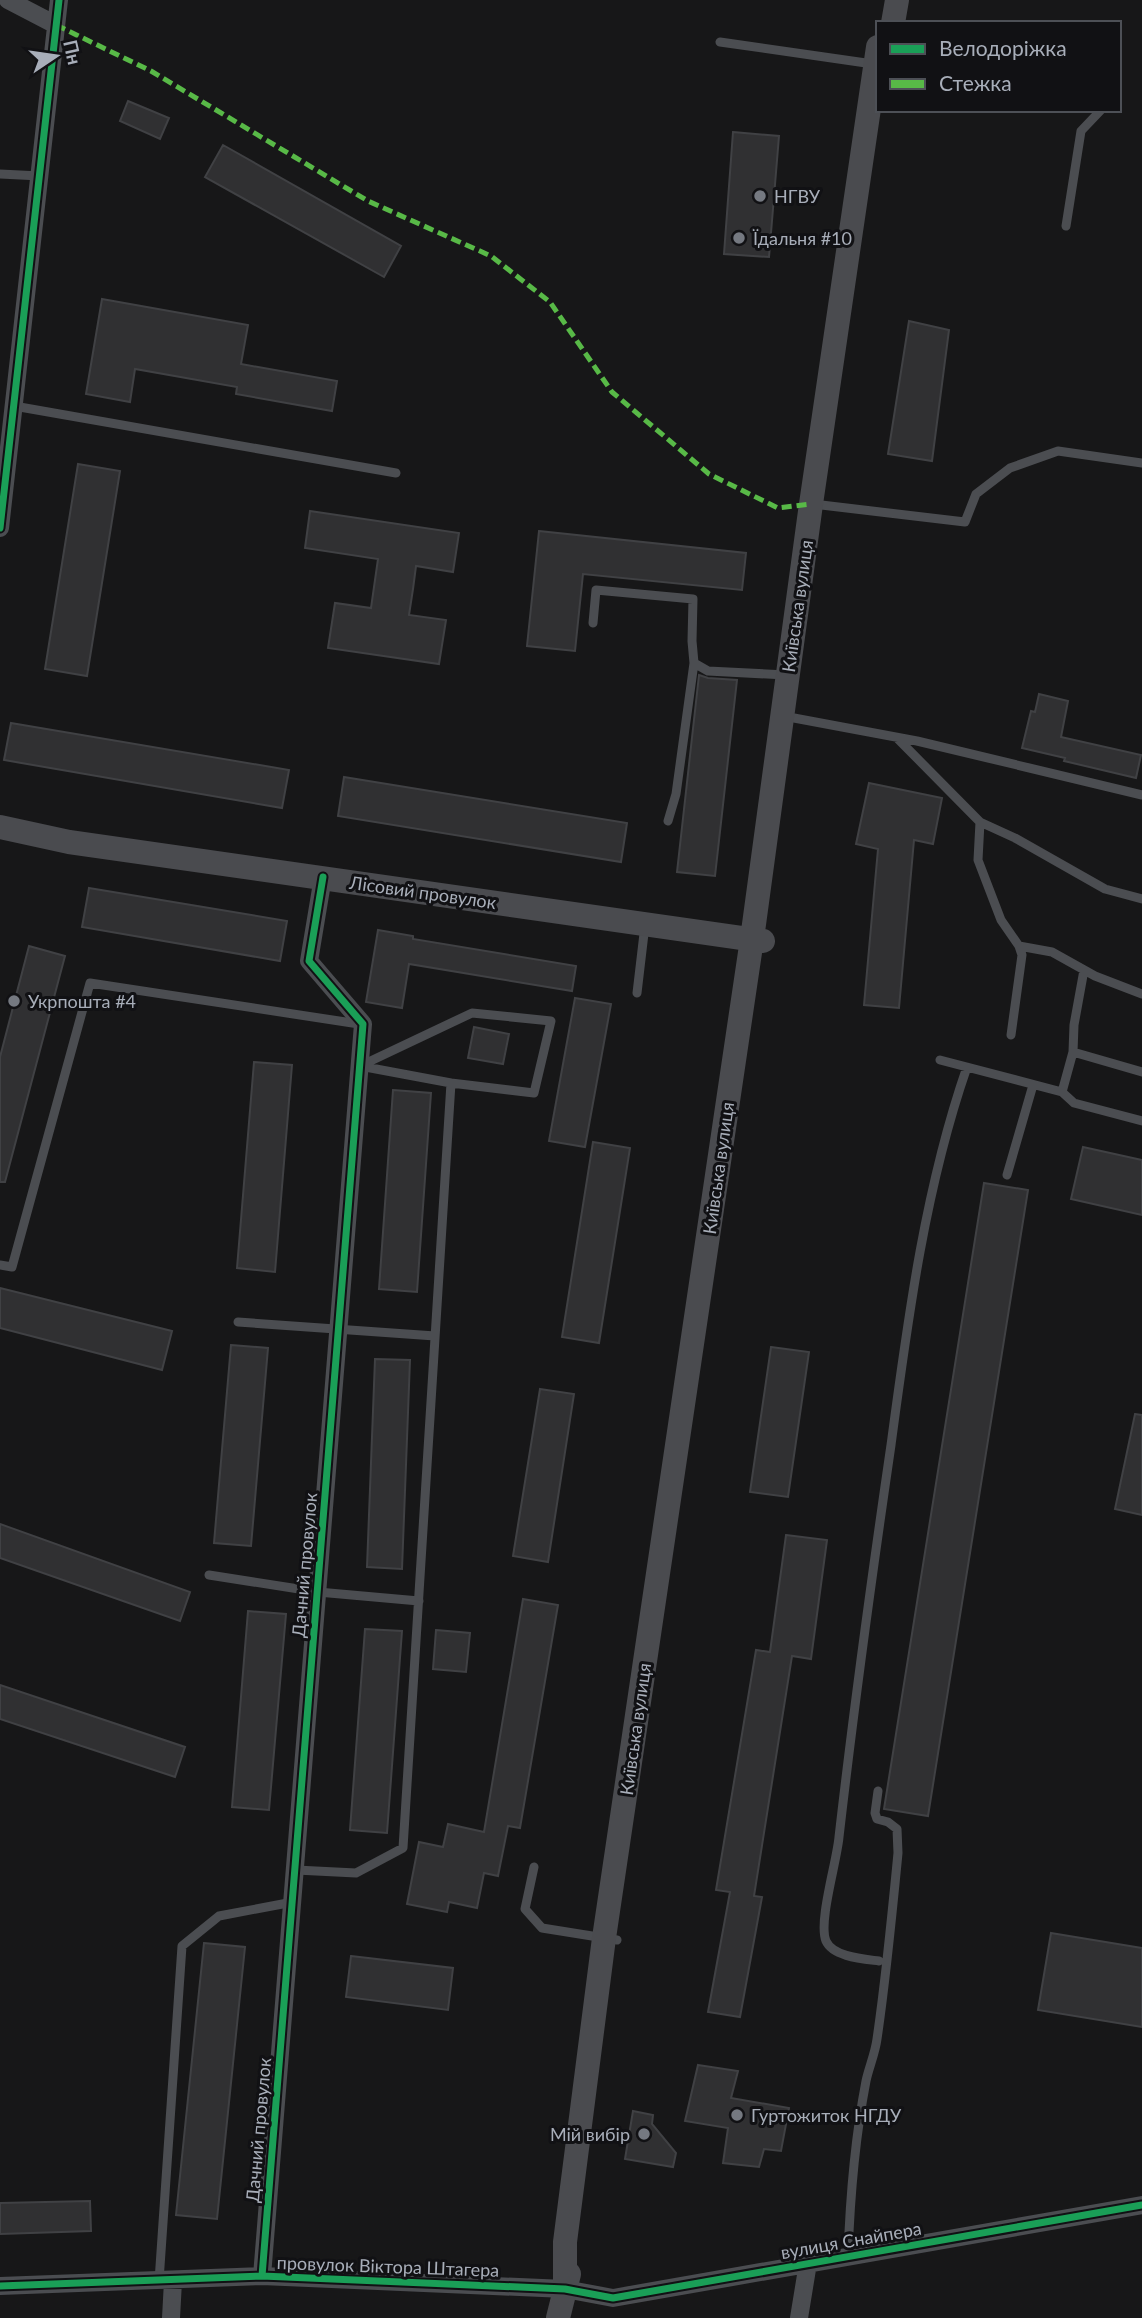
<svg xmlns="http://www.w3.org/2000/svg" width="1142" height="2318" viewBox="0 0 1142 2318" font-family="Lato,sans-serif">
<rect width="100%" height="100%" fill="#171718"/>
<!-- building -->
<path fill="#303032" stroke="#404144" stroke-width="2" d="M128,101L169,118L160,139L120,121Z
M733,132L779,136L769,257L724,254Z
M223,145L401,246L384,277L205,177Z
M102,299L248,325L241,364L337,381L332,411L236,394L237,387L135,369L130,402L86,394Z
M909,321L949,330L932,461L888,454Z
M78,464L120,471L87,676L45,669Z
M310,511L459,533L453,572L416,566L413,589L409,615L446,620L439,664L328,648L335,603L371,608L378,559L305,548Z
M539,531L746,553L742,590L583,574L575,651L527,646Z
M699,675L708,678L737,680L715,876L677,872Z
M1039,694L1068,701L1061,737L1141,755L1136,778L1064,761L1065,758L1022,748L1031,711L1035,712Z
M11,723L289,770L282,808L4,760Z
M344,777L627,823L621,862L338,816Z
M869,783L942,798L933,844L914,840L899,1008L864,1005L878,849L856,844Z
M89,888L287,921L280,961L82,927Z
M378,930L413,936V939L576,966L572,991L409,964L402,1008L366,1002Z
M29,946L65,956L5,1182H0V1057Z
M575,998L611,1004L585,1147L549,1141Z
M474,1027L509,1034L503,1064L468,1058Z
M254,1062L292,1065L275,1272L237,1268Z
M393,1090L431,1093L417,1292L379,1289Z
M593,1142L630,1148L599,1343L562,1337Z
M1083,1147L1142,1160V1215L1071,1199Z
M984,1183L1028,1190L928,1816L884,1809Z
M0,1288L172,1331L162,1370L0,1328Z
M231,1345L268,1348L251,1546L214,1543Z
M771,1347L809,1352L788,1497L750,1492Z
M375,1359L410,1360L402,1569L367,1567Z
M540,1389L574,1394L548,1562L513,1556Z
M1135,1414L1142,1415V1515L1115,1509Z
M0,1524L190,1592L180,1621L0,1558Z
M786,1535L827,1540L811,1659L792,1656L754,1896L762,1897L740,2017L708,2012L730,1892L716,1890L756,1650L770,1652Z
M523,1599L558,1605L520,1828L508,1826L498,1876L484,1873L477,1908L449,1902L447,1912L407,1904L419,1842L443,1847L448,1824L484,1832Z
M248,1611L286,1614L269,1810L232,1807Z
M365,1629L402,1631L387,1833L350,1830Z
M436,1630L470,1633L466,1672L433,1669Z
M0,1685L185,1747L175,1777L0,1719Z
M1051,1933L1142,1948V2027L1038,2010Z
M204,1943L245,1947L217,2219L176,2215Z
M351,1956L453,1968L448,2010L346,1997Z
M698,2065L738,2071L731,2098L789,2108L781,2151L764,2149L759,2167L723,2163L728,2128L685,2121Z
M633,2111L653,2115L652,2124L676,2153L673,2167L625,2159Z
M90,2201L91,2231L0,2234V2203Z"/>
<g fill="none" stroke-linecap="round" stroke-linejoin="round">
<!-- lane -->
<path stroke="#4b4d51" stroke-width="9" d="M720,42L873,64
M0,174L40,176
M1066,226L1081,131L1101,110
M14,406L396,473
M813,504L965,522L976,494L1010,468L1058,451L1142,463
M593,623L596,590L693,599L692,641L694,663L708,671L786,675
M794,718L917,741L1142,795
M898,739L980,822L1015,838L1105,889L1142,899
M668,821L676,794L694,663
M980,822L978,860L1001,920L1019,946L1052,952L1095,976L1142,994
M637,993L645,925
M1011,1035L1022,955L1019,946
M1073,1052L1142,1072
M940,1060L1062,1092L1073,1052L1074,1025L1084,970
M360,1066L472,1013L551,1021L534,1093L451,1083
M1062,1092L1074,1103L1142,1121
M1007,1175L1033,1085
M0,1265L12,1267L90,983L359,1024
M238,1322L435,1336
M209,1575L318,1592L419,1601
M534,1867L525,1909L542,1928L617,1940
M296,1870L356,1873L403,1848L451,1083L360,1066
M879,1961C864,1959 833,1957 826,1941C818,1922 837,1861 839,1837C854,1706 872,1575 891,1445C908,1318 925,1188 967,1067
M848,2256C850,2198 855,2138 866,2081C869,2067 875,2054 877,2039C886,1978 892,1915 898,1853L897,1829L888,1822L877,1819L875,1813L878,1791
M159,2281L182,1946L219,1916L293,1902"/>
<!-- street -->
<path stroke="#4b4d51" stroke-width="18" d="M8,0L56,25
M0,528L59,0
M262,2276L363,1024L309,961L323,877
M0,2286L262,2276L565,2289L613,2298L1142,2205
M171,2318L173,2281
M799,2318L808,2263"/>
<!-- secondary -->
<path stroke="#4a4b4f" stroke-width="24" d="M893,23L897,0
M0,827L69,842L763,941
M565,2289V2242L604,1938L752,939L811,504L878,47
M558,2318L569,2274"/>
<!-- quiet -->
<path stroke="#58b947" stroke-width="5" stroke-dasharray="10 5" stroke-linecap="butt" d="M56,25L151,71L368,201L491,256L550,302L612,392L709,474L778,508L811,504"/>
<!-- cycleway casing -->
<g stroke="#111114" stroke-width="11">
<path id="cycleway" d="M0,528L59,0
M262,2276L363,1024L309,961L323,877
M0,2286L262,2276L565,2289L613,2298L1142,2205"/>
</g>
<!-- cycleway -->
<use href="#cycleway" stroke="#1a9f57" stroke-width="7"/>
</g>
<!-- markers -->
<g fill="#757981" stroke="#111114" stroke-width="2.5">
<circle cx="760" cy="196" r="7"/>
<circle cx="739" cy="238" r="7"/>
<circle cx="14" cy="1001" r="7"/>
<circle cx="737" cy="2115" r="7"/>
<circle cx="644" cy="2134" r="7"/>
</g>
<g text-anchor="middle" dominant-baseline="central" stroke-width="6" stroke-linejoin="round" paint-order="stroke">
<!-- poi labels -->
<g font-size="18" fill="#a8aeb9" stroke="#111114" text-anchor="start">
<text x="774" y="196">НГВУ</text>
<text x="753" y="238">Їдальня #10</text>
<text x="28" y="1001">Укрпошта #4</text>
<text x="751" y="2115">Гуртожиток НГДУ</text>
<text x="630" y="2134" text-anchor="end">Мій вибір</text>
</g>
<!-- street labels -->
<g font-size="18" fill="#a8aeb9" stroke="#111114">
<text transform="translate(797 606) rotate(-82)">Київська вулиця</text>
<text transform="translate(423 892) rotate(8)">Лісовий провулок</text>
<text transform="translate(718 1168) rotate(-82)">Київська вулиця</text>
<text transform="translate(304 1565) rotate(-85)">Дачний провулок</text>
<text transform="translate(635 1729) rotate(-82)">Київська вулиця</text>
<text transform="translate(258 2130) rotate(-85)">Дачний провулок</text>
<text transform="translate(851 2240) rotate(-10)">вулиця Снайпера</text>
<text transform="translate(388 2266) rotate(2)">провулок Віктора Штагера</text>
</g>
</g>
<!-- legend -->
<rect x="876" y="21" width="245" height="91" fill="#111114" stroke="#4d5056" stroke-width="2"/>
<rect x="890" y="44" width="35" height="10" fill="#1a9f57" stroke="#4d5056" stroke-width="2"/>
<text x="939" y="56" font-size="21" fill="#a8aeb9">Велодоріжка</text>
<rect x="890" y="79" width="35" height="10" fill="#58b947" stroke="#4d5056" stroke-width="2"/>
<text x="939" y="91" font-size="21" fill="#a8aeb9">Стежка</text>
<!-- north arrow -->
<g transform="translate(56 56) rotate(77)" stroke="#111114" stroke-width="5" paint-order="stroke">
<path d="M0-5L12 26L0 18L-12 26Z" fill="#a8aeb9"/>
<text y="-10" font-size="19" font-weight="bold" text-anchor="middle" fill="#a8aeb9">Пн</text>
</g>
</svg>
